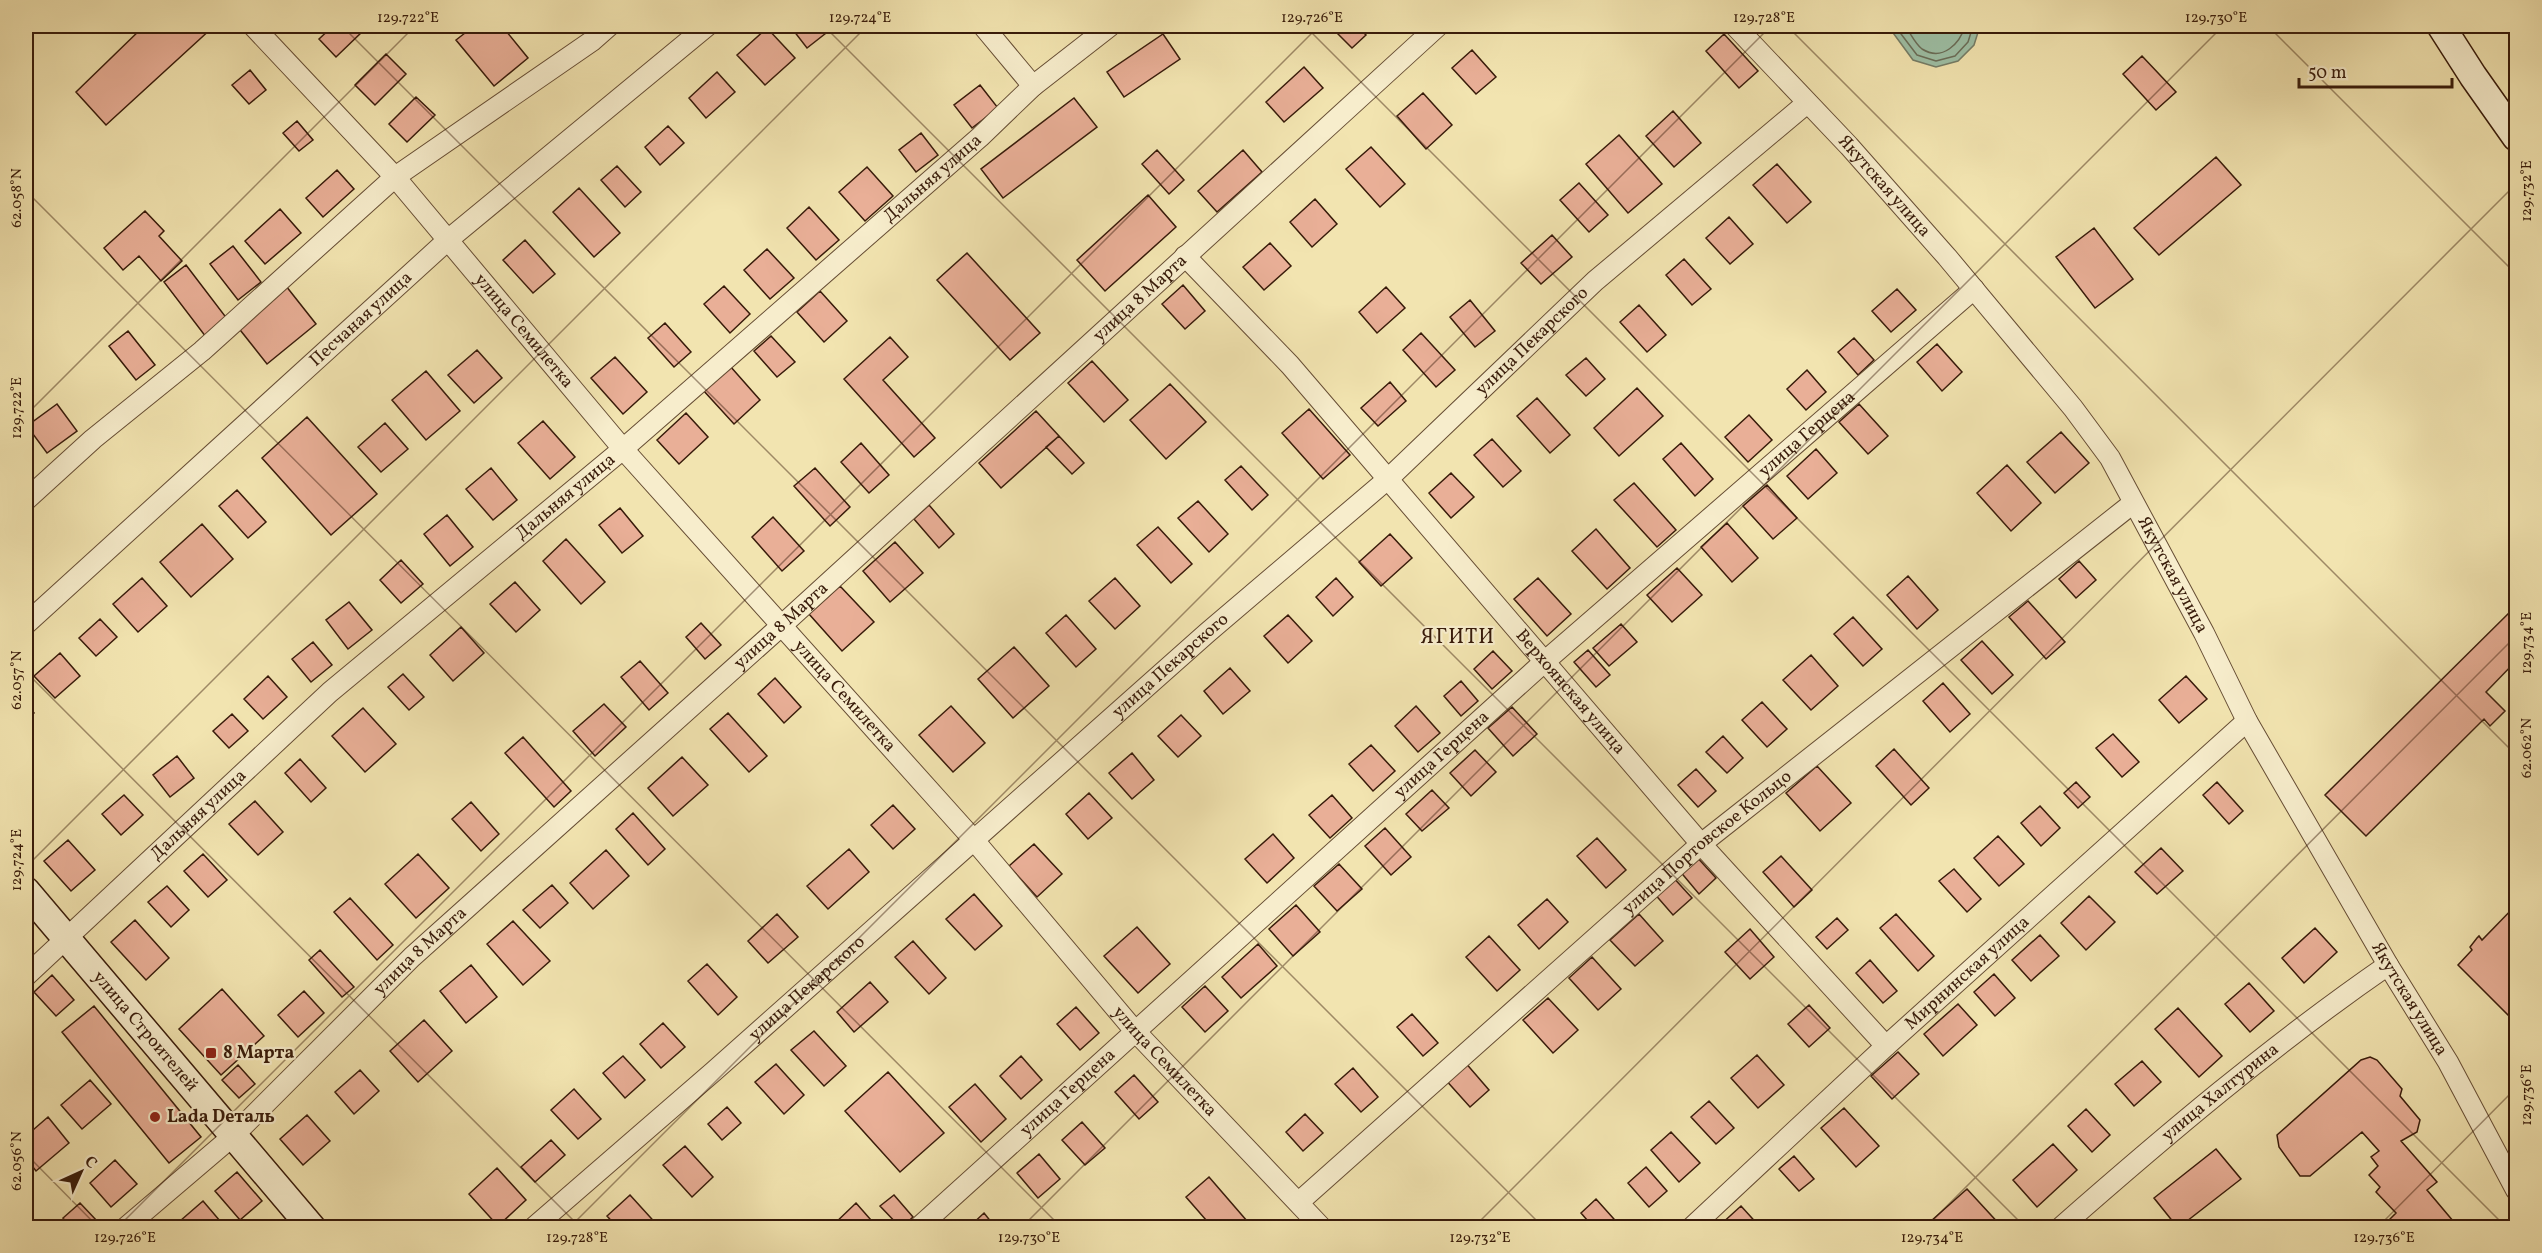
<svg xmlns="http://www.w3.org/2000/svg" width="2542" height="1253" viewBox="0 0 2542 1253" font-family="Vollkorn,serif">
<rect width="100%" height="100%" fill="#f2e4b0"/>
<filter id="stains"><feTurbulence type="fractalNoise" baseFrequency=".00333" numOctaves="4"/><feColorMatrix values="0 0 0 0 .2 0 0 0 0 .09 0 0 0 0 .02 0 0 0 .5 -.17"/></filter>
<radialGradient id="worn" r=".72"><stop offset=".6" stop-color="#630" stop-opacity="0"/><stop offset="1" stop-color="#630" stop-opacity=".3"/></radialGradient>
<!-- water -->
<path fill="#9dbfa5" stroke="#757d67" stroke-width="1.5" d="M1888,26H1980L1974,45L1958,61L1936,67L1913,60Z"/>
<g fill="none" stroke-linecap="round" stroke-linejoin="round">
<!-- shore -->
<path stroke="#6a6d58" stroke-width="1.5" d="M1895,26L1917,55L1936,61L1955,56L1968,42L1973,26
M1905,26C1910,32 1915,44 1922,49C1943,62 1960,43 1965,26"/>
</g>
<!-- building -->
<path fill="#e9af97" stroke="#381b0a" stroke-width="1.5" d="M144,26L213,27L106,125L76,92Z
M333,26H361L365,29L336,57L319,39Z
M474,26H502L528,58L494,86L456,40Z
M532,26H547L539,33Z
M790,26H835L807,48Z
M1330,26H1357L1366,35L1352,48Z
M1522,26H1535L1528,32Z
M767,28L795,58L765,85L737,55Z
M1163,34L1180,59L1124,97L1107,72Z
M1724,34L1758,71L1739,88L1706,51Z
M1472,50L1496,77L1476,94L1452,68Z
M386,54L406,74L375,105L355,85Z
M2142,56L2176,92L2156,110L2123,74Z
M1304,67L1323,88L1284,122L1266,102Z
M250,70L266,90L249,104L232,85Z
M717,72L735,92L706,118L689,98Z
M980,85L998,108L972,128L954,105Z
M1423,93L1452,125L1426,149L1397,116Z
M416,97L435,115L407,142L389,124Z
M1074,98L1097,127L1003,198L981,169Z
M1673,111L1701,143L1674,167L1646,136Z
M297,121L313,140L299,151L283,133Z
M668,126L684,143L660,165L645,147Z
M921,133L938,155L916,172L899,150Z
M1619,135L1662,184L1628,213L1586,164Z
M1371,147L1405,184L1380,207L1346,169Z
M1157,150L1184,180L1169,194L1142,164Z
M1243,150L1262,172L1217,212L1198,191Z
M2216,157L2241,185L2159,255L2134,228Z
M1777,164L1811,202L1787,223L1753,185Z
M617,166L641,192L625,207L601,180Z
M867,167L893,196L865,221L839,192Z
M337,170L354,189L323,217L306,198Z
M1579,183L1608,215L1589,232L1560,200Z
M579,188L620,233L594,257L553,212Z
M1148,195L1176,227L1105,291L1077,260Z
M1315,199L1337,224L1312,247L1290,222Z
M809,207L839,240L816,260L787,228Z
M280,209L301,233L265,264L245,241Z
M145,211L164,231L159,236L182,261L161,281L139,256L123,270L104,248Z
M1729,217L1753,244L1730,264L1706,238Z
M2094,228L2133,279L2095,308L2056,257Z
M1552,235L1572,257L1541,284L1521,263Z
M525,240L555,274L533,293L503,260Z
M1270,243L1291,266L1264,290L1243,267Z
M233,246L261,282L238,300L210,264Z
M767,249L794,278L770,299L744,270Z
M967,253L1040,333L1010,360L937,280Z
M1684,259L1711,289L1692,305L1666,275Z
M186,265L228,320L206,337L164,282Z
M1183,285L1205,311L1185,329L1162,304Z
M286,286L316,324L267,364L237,326Z
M724,286L750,314L730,333L704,304Z
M1386,287L1405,308L1377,333L1359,312Z
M1897,289L1916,310L1891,332L1872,311Z
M820,291L847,321L824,342L797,312Z
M1470,300L1495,331L1475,347L1450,317Z
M1639,305L1666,335L1647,352L1620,322Z
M665,323L691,352L674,367L648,338Z
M128,331L155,365L136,380L109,346Z
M1421,333L1455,370L1436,387L1403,350Z
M771,336L795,362L777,377L754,351Z
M890,337L908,357L883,380L935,438L914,457L844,379Z
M1854,338L1874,360L1858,375L1838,352Z
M1937,344L1962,372L1942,391L1917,362Z
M477,350L502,378L474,403L448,375Z
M615,357L647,392L623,414L591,378Z
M1586,358L1605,379L1586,396L1566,375Z
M1092,361L1128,400L1104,422L1068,383Z
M730,366L760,400L734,424L703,390Z
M1807,370L1826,392L1806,410L1787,389Z
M426,371L460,411L426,440L392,400Z
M1390,382L1406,401L1378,426L1361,408Z
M1170,384L1206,422L1166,459L1130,420Z
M1637,388L1663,416L1619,456L1594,428Z
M1537,398L1570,435L1550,453L1517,416Z
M57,404L77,431L47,453L27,426Z
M1859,404L1888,436L1868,454L1839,422Z
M1309,409L1350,455L1323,479L1282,433Z
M1036,411L1059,436L1001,488L979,463Z
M686,413L708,437L679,464L657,440Z
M1749,415L1772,440L1748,462L1725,437Z
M307,417L377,494L331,535L262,458Z
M543,421L575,457L550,479L518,443Z
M385,423L408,449L381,472L358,447Z
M2061,432L2089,463L2055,493L2027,462Z
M1059,436L1084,463L1072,474L1046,447Z
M1492,439L1521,471L1503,487L1474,455Z
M861,443L889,475L869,493L841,462Z
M1681,443L1713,479L1695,496L1663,459Z
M1816,449L1837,473L1808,499L1787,476Z
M2007,465L2041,503L2011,531L1977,493Z
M1241,466L1268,495L1252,510L1225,480Z
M491,468L517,500L493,520L466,489Z
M815,468L850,507L830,526L794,486Z
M1451,473L1474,497L1451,518L1429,493Z
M1634,483L1676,530L1657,547L1614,500Z
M1767,485L1797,518L1773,539L1743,506Z
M237,490L266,522L248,538L219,506Z
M1198,501L1228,534L1209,552L1178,518Z
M929,505L954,534L939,548L914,519Z
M620,508L643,536L622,553L599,525Z
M447,515L473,547L450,566L424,534Z
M773,517L804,551L782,571L752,537Z
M1727,523L1758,558L1732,582L1701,547Z
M202,524L233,559L191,597L160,562Z
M1158,527L1192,564L1171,583L1137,545Z
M1596,529L1630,568L1607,589L1572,551Z
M1390,534L1412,558L1381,586L1359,562Z
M566,539L605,582L581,604L543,561Z
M895,542L923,573L890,602L863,571Z
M401,560L423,584L401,603L380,580Z
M2079,561L2096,580L2076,598L2059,579Z
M1677,568L1702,595L1672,622L1647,595Z
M1908,576L1938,610L1917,629L1887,595Z
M142,578L167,606L138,632L113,604Z
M1115,578L1140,606L1115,629L1089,601Z
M1336,578L1353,597L1333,616L1316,597Z
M1538,578L1571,614L1547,636L1514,599Z
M515,582L540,610L516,632L490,604Z
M840,586L874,622L842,651L809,614Z
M2028,601L2065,642L2046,659L2009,617Z
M349,602L372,630L348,649L326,620Z
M2516,606V661L2486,692L2505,711L2490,726L2484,719L2366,836L2325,795Z
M1066,615L1096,649L1076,667L1046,633Z
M1288,615L1312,641L1288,663L1264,636Z
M1853,617L1882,649L1863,666L1834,634Z
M100,619L117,637L96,656L79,638Z
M701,623L721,645L705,659L686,637Z
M1621,624L1637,642L1609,666L1593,648Z
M461,627L484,653L453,681L430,655Z
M1982,641L2013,675L1992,694L1961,660Z
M313,642L332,665L311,682L292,659Z
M1014,647L1049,686L1013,718L978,679Z
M1588,650L1610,675L1596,687L1574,662Z
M1493,651L1512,671L1492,689L1474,669Z
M60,653L80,676L55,698L34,676Z
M1811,655L1838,686L1811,710L1783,680Z
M640,661L668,693L649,710L621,677Z
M1230,668L1250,691L1223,714L1204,691Z
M403,674L424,697L409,710L388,687Z
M268,676L287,697L263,719L244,699Z
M2186,676L2207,699L2179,723L2159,700Z
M775,678L801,707L784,723L758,694Z
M1461,681L1478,701L1461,716L1444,696Z
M1943,683L1970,714L1950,732L1923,701Z
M1762,702L1787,729L1767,747L1742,720Z
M26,703L34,713L26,721Z
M604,704L626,727L595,756L573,731Z
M951,706L985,743L953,772L919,735Z
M1416,706L1440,733L1418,752L1395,726Z
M1512,707L1537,734L1513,756L1488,728Z
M363,708L396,744L365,772L332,736Z
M728,713L767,756L749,772L710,729Z
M232,714L248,731L229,748L213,731Z
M1181,715L1201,736L1178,757L1158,736Z
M2113,734L2139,762L2122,777L2096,748Z
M1723,736L1743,758L1727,773L1706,752Z
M523,737L571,791L554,807L505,753Z
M1371,745L1395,771L1373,791L1349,764Z
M1894,749L1929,788L1911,805L1876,766Z
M1475,750L1496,772L1471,796L1450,773Z
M1132,753L1154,780L1132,799L1109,773Z
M177,756L194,778L170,797L153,775Z
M682,757L708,785L673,816L648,788Z
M300,759L326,788L311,802L285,773Z
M1817,766L1851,803L1820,831L1786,793Z
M1696,769L1716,791L1698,807L1678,785Z
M2076,782L2090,797L2078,808L2064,793Z
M2217,782L2243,811L2229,824L2203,795Z
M1432,790L1449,808L1422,831L1406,814Z
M1089,793L1112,818L1088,839L1066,814Z
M124,795L143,815L121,835L102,814Z
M1332,795L1352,818L1330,838L1309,815Z
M255,801L283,832L258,855L229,824Z
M471,802L499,834L481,851L452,819Z
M893,805L915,829L893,849L871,825Z
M2040,806L2060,828L2041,846L2021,823Z
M633,813L665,849L648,865L616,829Z
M1385,828L1411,857L1391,875L1365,846Z
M1273,834L1294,858L1267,883L1245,859Z
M1998,836L2024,864L1999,886L1974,858Z
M1597,838L1626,870L1606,888L1577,856Z
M68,840L95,870L71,891L44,861Z
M1034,844L1062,874L1037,897L1009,866Z
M2161,848L2183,871L2157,894L2135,872Z
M849,849L869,872L828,909L807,886Z
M606,850L629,876L593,909L570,883Z
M203,854L227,880L208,897L184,871Z
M418,854L449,888L416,918L385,884Z
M1695,855L1716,878L1699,894L1679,870Z
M1781,856L1812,890L1794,907L1763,872Z
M1339,864L1362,889L1337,911L1314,886Z
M1954,869L1981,899L1967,912L1939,881Z
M1671,875L1692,898L1673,915L1653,892Z
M552,885L568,903L540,928L523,910Z
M167,886L189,910L171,927L148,902Z
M974,894L1002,926L975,950L946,919Z
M2089,896L2115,922L2086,950L2061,923Z
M350,898L393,945L377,960L334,912Z
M1547,899L1568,922L1539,949L1518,925Z
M1296,905L1320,932L1293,956L1269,929Z
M2516,905V1023L2458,965L2472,950L2470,947L2477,938L2479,936L2482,940Z
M777,914L798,937L768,963L748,941Z
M1639,914L1663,941L1635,966L1610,940Z
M1896,914L1934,956L1918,971L1880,928Z
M1837,918L1848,930L1827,949L1816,937Z
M135,920L169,958L146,980L111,942Z
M513,921L550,961L523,985L487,944Z
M1137,927L1170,964L1138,993L1104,956Z
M2315,928L2337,952L2304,983L2282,958Z
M1750,929L1774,957L1750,979L1725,952Z
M26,930L32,937L26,944Z
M2040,935L2059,956L2031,981L2012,960Z
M1489,936L1520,970L1497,991L1466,957Z
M913,941L946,978L929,994L895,957Z
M1258,944L1277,966L1241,998L1222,977Z
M320,950L354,987L342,997L309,960Z
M1592,957L1621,989L1598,1010L1569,978Z
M1870,960L1897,991L1883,1003L1856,973Z
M707,964L737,997L718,1015L688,981Z
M471,965L497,997L466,1023L440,991Z
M1994,974L2015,998L1995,1016L1974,992Z
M52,975L74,1000L56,1016L34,992Z
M870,982L888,1002L854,1032L837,1012Z
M2249,983L2274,1011L2250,1032L2225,1004Z
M1205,986L1228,1011L1205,1032L1182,1007Z
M222,989L264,1036L221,1075L179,1029Z
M304,991L324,1013L298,1037L278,1015Z
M1548,998L1578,1030L1553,1053L1523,1020Z
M1958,1004L1977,1025L1943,1056L1924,1034Z
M1809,1005L1830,1028L1809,1047L1788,1024Z
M94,1006L201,1137L169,1163L62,1032Z
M1076,1007L1099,1033L1080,1050L1057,1024Z
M2178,1008L2222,1056L2199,1077L2155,1029Z
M1412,1014L1438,1043L1423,1056L1397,1027Z
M424,1020L452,1051L418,1082L390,1051Z
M663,1023L685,1047L661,1068L640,1044Z
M814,1031L846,1066L824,1086L791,1050Z
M1898,1052L1919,1074L1892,1099L1871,1076Z
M1757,1055L1784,1085L1758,1108L1731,1078Z
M623,1056L645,1080L625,1098L603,1073Z
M1021,1056L1042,1080L1021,1099L1000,1076Z
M2370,1057L2377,1060L2402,1089L2400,1096L2420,1120L2417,1132L2401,1141L2437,1182L2427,1190L2459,1228H2397L2390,1219L2396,1213L2376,1192L2380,1187L2369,1175L2378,1166L2371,1157L2379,1151L2362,1132L2310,1176H2300L2279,1147L2277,1135L2361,1060Z
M1464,1061L1489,1090L1470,1107L1444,1078Z
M2142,1061L2161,1082L2134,1106L2115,1084Z
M776,1064L804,1095L784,1114L755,1082Z
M238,1065L255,1084L239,1098L222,1080Z
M1353,1068L1378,1097L1361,1112L1335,1084Z
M360,1070L379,1091L354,1114L335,1092Z
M888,1072L944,1133L900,1172L845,1111Z
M1134,1075L1158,1102L1139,1119L1115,1092Z
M90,1080L111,1104L82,1129L61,1105Z
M975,1084L1006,1119L981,1142L949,1107Z
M574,1089L601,1119L578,1139L551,1110Z
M1709,1101L1734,1128L1716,1144L1691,1117Z
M727,1107L741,1123L722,1140L708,1124Z
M1844,1108L1879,1146L1856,1167L1821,1128Z
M2086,1109L2110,1135L2092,1152L2068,1126Z
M1305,1114L1323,1133L1303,1151L1286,1132Z
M307,1115L330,1141L303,1165L280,1139Z
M48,1117L69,1143L36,1171L26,1158V1136Z
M1082,1122L1105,1148L1085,1165L1062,1140Z
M1671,1132L1700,1163L1679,1182L1651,1150Z
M551,1140L565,1155L535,1182L521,1167Z
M2053,1144L2077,1170L2037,1207L2013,1180Z
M685,1146L713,1177L692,1197L663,1165Z
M2216,1149L2241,1179L2178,1228L2154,1198Z
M1039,1154L1060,1179L1038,1198L1017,1173Z
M1794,1156L1814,1179L1799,1191L1779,1169Z
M115,1160L137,1184L111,1207L90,1183Z
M1646,1167L1667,1191L1649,1207L1628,1183Z
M497,1168L526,1200L498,1226L469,1194Z
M237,1172L262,1201L240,1220L215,1191Z
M1209,1177L1247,1221L1239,1228H1213L1186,1197Z
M1967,1189L2001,1226L2000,1228H1937L1931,1221Z
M630,1195L660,1228H618L607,1216Z
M894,1195L913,1217L901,1228L880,1206Z
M1596,1199L1622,1228H1594L1581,1213Z
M203,1201L226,1228H186L180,1221Z
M80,1203L98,1222L92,1228H71L63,1218Z
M856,1203L878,1228H830Z
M1741,1206L1761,1228H1722L1720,1225Z
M984,1213L996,1228H968Z"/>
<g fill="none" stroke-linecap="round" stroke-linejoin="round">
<!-- street casing -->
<g stroke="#664d34" stroke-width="22">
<g id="street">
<path id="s1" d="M253,26L395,177L623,449L973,839L1134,1030L1322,1228"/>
<path d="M983,26L1033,86"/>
<path id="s2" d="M1735,26L1849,146L1947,257L2073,408L2110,458L2204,633L2247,721L2388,965L2448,1062L2516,1190"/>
<path id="s3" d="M1185,256L1290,365L1701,844L1886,1046"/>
<path d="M26,500L93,439L202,351L395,177L592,41L609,26"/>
<path id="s4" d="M26,624L449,239L707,26"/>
<path id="s5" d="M26,976L330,692L623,449L980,137L1033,86L1110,26"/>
<path id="s6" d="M1299,1202L1701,844L2132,504"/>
<path id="s7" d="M125,1228L233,1136L412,957L780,627L1438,26"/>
<path id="s8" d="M533,1228L713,1072L1207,633L1389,478L1595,281L1807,103"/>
<path id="s9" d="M918,1228L1543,663L1974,289"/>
<path id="s10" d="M1691,1228L1886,1046L2247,721"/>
<path id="s11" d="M2060,1228C2166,1135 2272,1045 2388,965"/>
</g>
</g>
<!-- secondary casing -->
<g stroke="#381b0a" stroke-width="30">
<g id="secondary">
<path d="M2441,26L2473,76L2516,137"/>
<path id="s12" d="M26,891L312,1228"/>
</g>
</g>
<!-- street -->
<use href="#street" stroke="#f7edcc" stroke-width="20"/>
<!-- secondary -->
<use href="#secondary" stroke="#f7edcc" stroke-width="27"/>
</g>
<!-- ticks -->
<path fill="none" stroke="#381b0a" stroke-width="1.5" stroke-opacity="0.45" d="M342,26L1544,1228M824,26L2026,1228M1305,26L2507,1228M1787,26L2516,755M2268,26L2516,274M26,191L1062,1228M26,415L415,26M26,672L581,1228M26,867L867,26M26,1154L99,1228M117,1228L1319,26M569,1228L1771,26M1021,1228L2223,26M1473,1228L2516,184M1925,1228L2516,636M2377,1228L2516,1088"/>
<!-- markers -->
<g fill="#8f2418" stroke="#f7edcc" stroke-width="2">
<rect x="205" y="1047" width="12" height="12" rx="3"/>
<circle cx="155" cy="1117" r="6"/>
</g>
<g text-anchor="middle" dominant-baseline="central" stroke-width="4.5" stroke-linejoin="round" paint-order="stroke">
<!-- street labels -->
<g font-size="18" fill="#381b0a" stroke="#f7edcc">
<text stroke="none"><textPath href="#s5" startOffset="1208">Дальняя улица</textPath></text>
<text stroke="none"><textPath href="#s2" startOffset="219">Якутская улица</textPath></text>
<text stroke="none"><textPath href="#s7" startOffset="1377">улица 8 Марта</textPath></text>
<text stroke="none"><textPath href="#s4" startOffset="453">Песчаная улица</textPath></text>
<text stroke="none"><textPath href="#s1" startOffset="408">улица Семилетка</textPath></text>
<text stroke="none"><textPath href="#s8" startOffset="1336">улица Пекарского</textPath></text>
<text stroke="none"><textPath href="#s9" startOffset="1192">улица Герцена</textPath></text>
<text stroke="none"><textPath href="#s5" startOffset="722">Дальняя улица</textPath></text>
<text stroke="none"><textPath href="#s2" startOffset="705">Якутская улица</textPath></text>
<text stroke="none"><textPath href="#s7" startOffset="891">улица 8 Марта</textPath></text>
<text stroke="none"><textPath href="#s8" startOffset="850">улица Пекарского</textPath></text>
<text stroke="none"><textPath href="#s3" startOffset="582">Верхоянская улица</textPath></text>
<text stroke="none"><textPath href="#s1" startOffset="894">улица Семилетка</textPath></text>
<text stroke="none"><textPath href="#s9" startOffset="706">улица Герцена</textPath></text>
<text stroke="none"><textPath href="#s5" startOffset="236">Дальняя улица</textPath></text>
<text stroke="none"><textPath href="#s6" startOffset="544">улица Портовское Кольцо</textPath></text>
<text stroke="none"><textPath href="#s7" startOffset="405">улица 8 Марта</textPath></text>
<text stroke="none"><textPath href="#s10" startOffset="376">Мирнинская улица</textPath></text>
<text stroke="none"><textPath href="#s8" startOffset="364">улица Пекарского</textPath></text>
<text stroke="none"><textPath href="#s2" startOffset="1191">Якутская улица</textPath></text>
<text stroke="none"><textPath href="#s12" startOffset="184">улица Строителей</textPath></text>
<text stroke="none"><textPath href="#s1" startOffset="1380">улица Семилетка</textPath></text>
<text stroke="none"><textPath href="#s9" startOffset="202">улица Герцена</textPath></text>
<text stroke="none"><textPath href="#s11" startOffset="210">улица Халтурина</textPath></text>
</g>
<!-- poi labels -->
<g font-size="18" font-weight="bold" fill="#381b0a" stroke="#f7edcc" text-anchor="start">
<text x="223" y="1053">8 Марта</text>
<text x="167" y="1117">Lada Dеталь</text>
</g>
<!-- quarter labels -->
<g font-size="21" letter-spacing="1.5" fill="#381b0a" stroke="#f7edcc">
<text x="1458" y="637">ЯГИТИ</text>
</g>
</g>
<!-- margin -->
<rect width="2542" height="1253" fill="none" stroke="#f2e4b0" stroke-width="66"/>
<!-- north arrow -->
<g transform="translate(81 1172) rotate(45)" stroke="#f7edcc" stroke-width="4.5" paint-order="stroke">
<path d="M0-4.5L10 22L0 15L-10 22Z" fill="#381b0a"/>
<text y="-9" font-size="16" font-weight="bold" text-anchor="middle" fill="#381b0a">С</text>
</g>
<!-- scale -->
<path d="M2299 78v9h153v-9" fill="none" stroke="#381b0a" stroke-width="3"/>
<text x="2308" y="78" font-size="18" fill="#381b0a" stroke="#f7edcc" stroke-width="4.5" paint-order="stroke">50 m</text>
<rect x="33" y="33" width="2476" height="1187" fill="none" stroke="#381b0a" stroke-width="2"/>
<g font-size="15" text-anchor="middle" fill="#381b0a">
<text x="408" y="22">129.722°E</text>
<text x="860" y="22">129.724°E</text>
<text x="1312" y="22">129.726°E</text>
<text x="1764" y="22">129.728°E</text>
<text x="2216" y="22">129.730°E</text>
<text transform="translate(2526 191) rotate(-90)" y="5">129.732°E</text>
<text transform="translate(16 198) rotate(-90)" y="5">62.058°N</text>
<text transform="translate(16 408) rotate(-90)" y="5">129.722°E</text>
<text transform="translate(2526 643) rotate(-90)" y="5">129.734°E</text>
<text transform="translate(16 680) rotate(-90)" y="5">62.057°N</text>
<text transform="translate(2526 748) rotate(-90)" y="5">62.062°N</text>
<text transform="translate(16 860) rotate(-90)" y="5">129.724°E</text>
<text transform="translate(2526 1095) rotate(-90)" y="5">129.736°E</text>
<text transform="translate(16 1161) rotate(-90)" y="5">62.056°N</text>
<text x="125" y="1242">129.726°E</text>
<text x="577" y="1242">129.728°E</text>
<text x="1029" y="1242">129.730°E</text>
<text x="1480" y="1242">129.732°E</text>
<text x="1932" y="1242">129.734°E</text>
<text x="2384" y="1242">129.736°E</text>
</g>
<rect width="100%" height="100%" filter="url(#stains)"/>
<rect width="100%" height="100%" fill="url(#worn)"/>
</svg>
